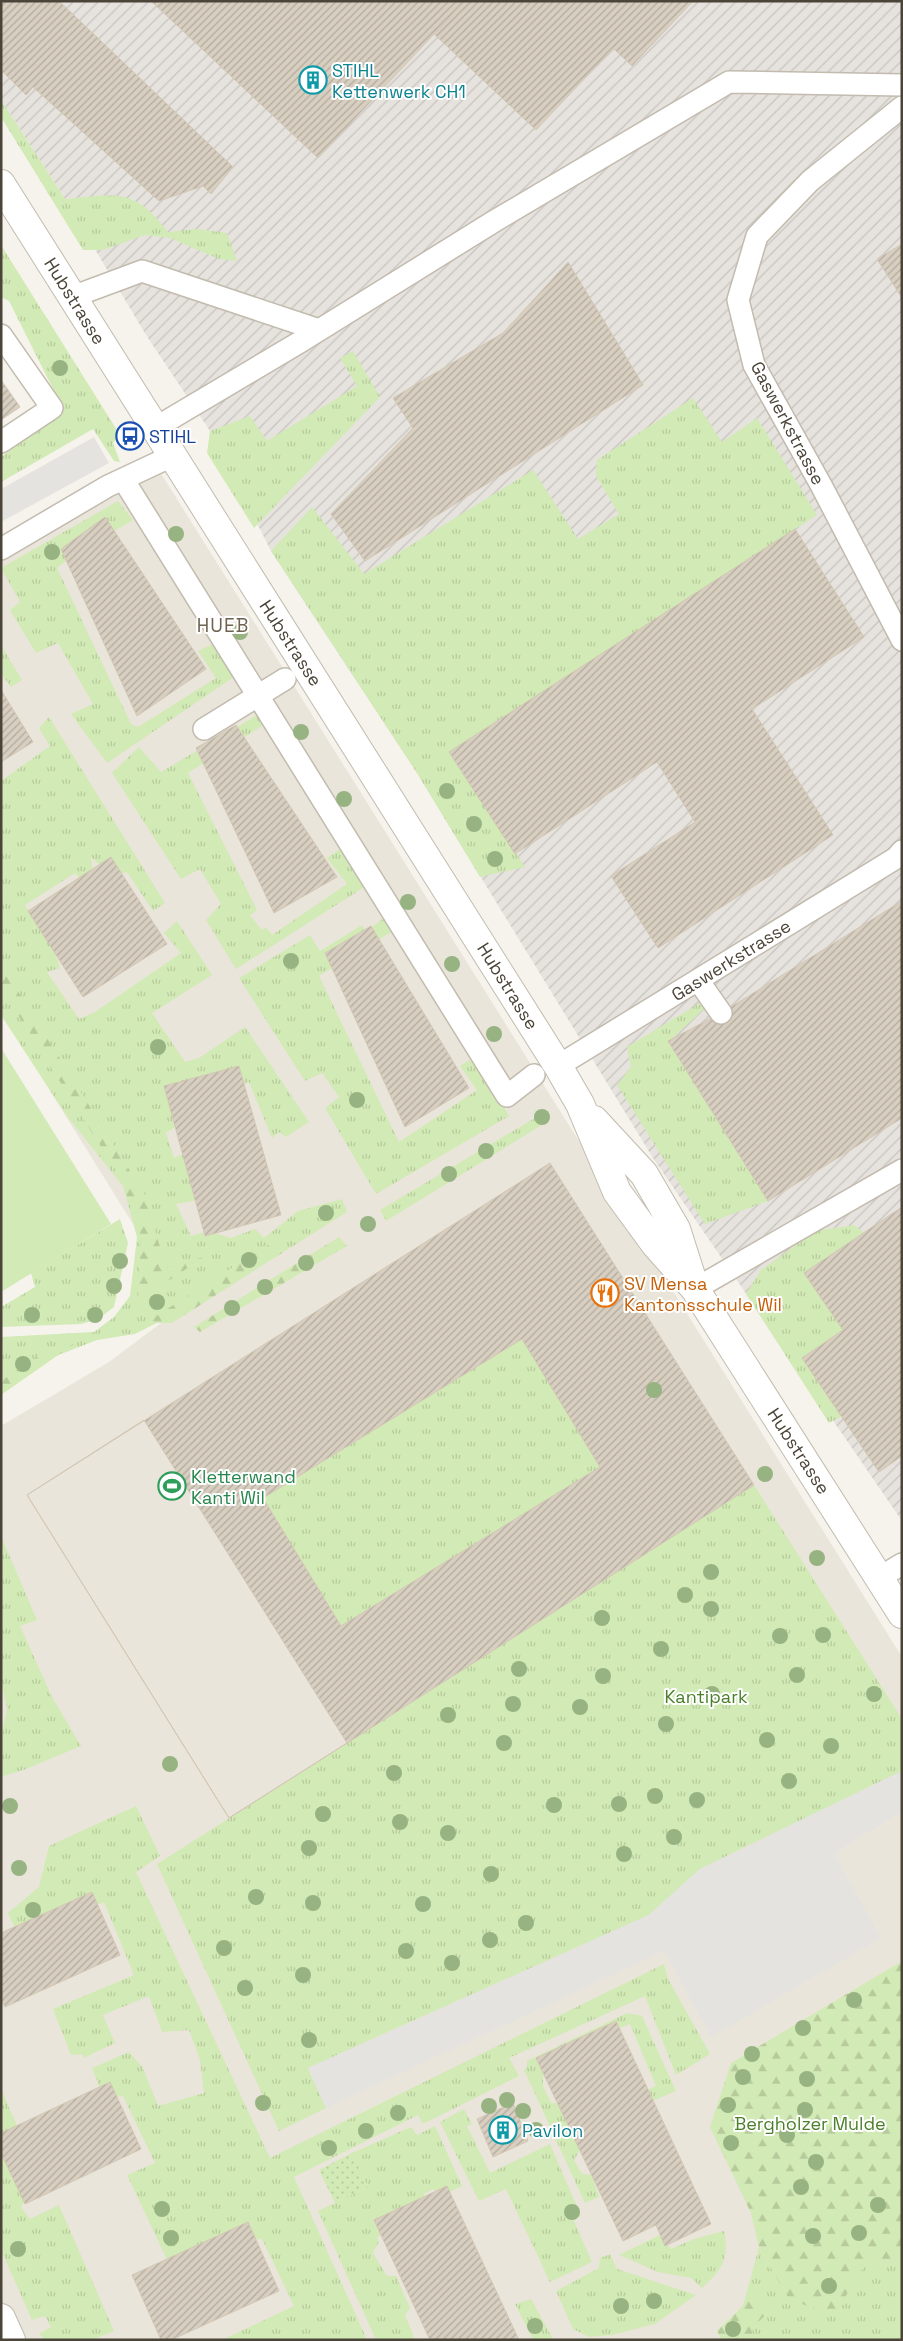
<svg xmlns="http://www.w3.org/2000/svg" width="903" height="2341" viewBox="0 0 903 2341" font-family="'Space Grotesk',sans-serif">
<defs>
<pattern id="industrial-furrows" width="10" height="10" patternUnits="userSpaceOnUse" patternTransform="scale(1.25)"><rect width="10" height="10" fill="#e6e2dd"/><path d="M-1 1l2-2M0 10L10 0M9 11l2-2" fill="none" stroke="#c7c3be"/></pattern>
<pattern id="grass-tufts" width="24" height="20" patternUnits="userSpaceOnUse" patternTransform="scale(1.25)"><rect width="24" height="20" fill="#d2eab5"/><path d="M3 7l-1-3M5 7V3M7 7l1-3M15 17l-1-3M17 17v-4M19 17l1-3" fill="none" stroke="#b6ca9c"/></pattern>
<pattern id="forest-firs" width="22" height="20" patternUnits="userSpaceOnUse" patternTransform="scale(1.25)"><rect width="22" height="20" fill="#d2eab5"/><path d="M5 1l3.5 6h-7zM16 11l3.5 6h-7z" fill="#b6ca9c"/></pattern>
<pattern id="garden-dots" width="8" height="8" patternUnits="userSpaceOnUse" patternTransform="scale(1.25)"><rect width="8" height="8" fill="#d2eab5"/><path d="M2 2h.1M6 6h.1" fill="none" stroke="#b6ca9c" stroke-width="1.8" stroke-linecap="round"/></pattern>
<pattern id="building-hatch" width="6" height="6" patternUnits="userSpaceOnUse" patternTransform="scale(1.25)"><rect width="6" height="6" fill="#d8cfc1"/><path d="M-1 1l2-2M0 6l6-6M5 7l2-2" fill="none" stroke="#b1aa9e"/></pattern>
</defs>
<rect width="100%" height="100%" fill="#f6f3ec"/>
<!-- residential -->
<path fill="#eae5da" d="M150,456L902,1657V2340H1V1426L109,1362L184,1306L1,1012V552Z"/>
<!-- industrial -->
<path fill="url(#industrial-furrows)" d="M1,1H902V1521L653,1158L417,773L271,551L210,431L146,335L65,199L1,100Z"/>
<!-- grass -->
<path fill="url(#grass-tufts)" d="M1,100L65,199C116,195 133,186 168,232L197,229L227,233L237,261L219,259L170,238L145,235L103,250H83L1,117Z
M1,245L120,435L113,443L120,462L114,461L93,429L1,482V457L64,411L9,301L1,297Z
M353,351L380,397L254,528L207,453L210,431L250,416L267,441L357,386L340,358Z
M693,398L722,442L757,418L817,515L450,752L525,867L480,877L417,773L271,551L312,507L364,574L533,470L578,539L619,514L596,476L597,460Z
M118,501L133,520L75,554L57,568L131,724L138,727L216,678L198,651L213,644L234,677L107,763L71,714L93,704L58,643L36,653L10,610L20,602L1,568Z
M1,645L22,680L11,687L1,674Z
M259,714L265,724L188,773L257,910L250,915L262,930L266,927L272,935L347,884L327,858L340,849L366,886L236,969L206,920L221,904L200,869L181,879L112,773L139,747L161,772Z
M49,717L165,903L153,911L127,872L112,876L91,857L95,882L86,886L75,873L25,905L56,955L60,968L47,972L79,1019L95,1012L181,953L164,933L177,921L212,975L152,1013L185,1062L199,1058L245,1027L309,1122L286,1137L279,1132L272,1138L249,1082L235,1087L166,1133L174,1158L183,1154L198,1200L176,1204L191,1236L208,1231L231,1238L255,1229L264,1238L298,1211L342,1199L347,1212L282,1253L196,1303L135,1334L97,1340L38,1363L1,1390V1337L94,1332L114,1317L130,1296L137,1237L123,1186L66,1115L1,1015V781L50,746L39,728Z
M384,918L393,931L319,976L399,1142L477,1090L460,1066L474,1057L509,1116L376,1194L325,1108L339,1097L322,1073L305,1081L239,978L310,935L320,951L362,925L366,931Z
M708,998L715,999L668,1042L768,1201L705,1224L617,1085L631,1067L627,1047Z
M545,1112L550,1120L386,1221L380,1210Z
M120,1219L128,1243L114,1307L98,1319L81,1324L1,1327V1307L35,1287L31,1273Z
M854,1225L864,1233L843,1330L806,1364L827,1396L861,1406L829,1423L746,1294L761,1270L816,1231Z
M522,1339L600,1467L341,1626L263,1498Z
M754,1485L902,1719V1771L700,1869L649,1915L308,2068L326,2108L279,2131L157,1864Z
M1,1536L37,1620L20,1626L52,1697L81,1746L26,1769L1,1777V1739L7,1708L1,1680Z
M136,1806L160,1856L136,1872L270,2158L664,1964L668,1979L710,2054L676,2075L645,1996L509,2058L519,2076L423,2124L418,2115L294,2177L367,2340H222L294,2306L262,2239L230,2243L171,2268L127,2175L155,2163L123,2096L104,2099L92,2068L129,2052L143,2068L158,2106L204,2093L200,2060L189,2030L162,2032L149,1996L103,2015L115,2043L84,2058L82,2054L71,2055L53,2009L134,1975L104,1902L20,1938L8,1913L39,1887L49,1846Z
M627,2013L642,2016L676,2091L650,2102L643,2092L656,2086L630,2024L605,2034L581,2058L543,2075V2086L551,2103H560L580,2150L574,2160L582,2174L592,2175L599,2197L585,2203L524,2070L527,2067V2061Z
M1,2089L21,2135L27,2198L21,2207L30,2219L59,2205L114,2331L92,2340H45L39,2334L51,2327L45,2316L32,2320L1,2250Z
M464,2109L472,2124L467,2126L490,2173L550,2144L581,2216L573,2219L592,2262L550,2282L506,2189L479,2201L440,2122Z
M435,2126L462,2186L441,2196L433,2189L424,2194L423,2204L415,2224L377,2237L379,2242L373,2253L387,2276H396L410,2308L405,2315L415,2340H376L318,2211L368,2187L352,2153L411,2127L417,2135Z
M724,2231C730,2259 722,2270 702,2288L691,2278L658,2272L619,2255L660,2235L671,2249L694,2239Z
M759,2247L789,2299L865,2264L902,2261V2340H723L717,2331L743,2306Z
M610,2254L617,2269L696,2295L655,2324L612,2335L589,2337L573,2329L556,2291L599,2268L600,2258Z
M531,2299L552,2337L553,2340H533L515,2304Z"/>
<!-- forest -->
<path fill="url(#forest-firs)" d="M1,964L145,1195L166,1268L204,1257L138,1301L141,1236L120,1177L1,988Z
M339,1237L347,1246L200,1332L194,1327Z
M268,1245L282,1253L172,1323H145Z
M74,1344L1,1395V1381L44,1352Z
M902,1961V2261L865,2264L834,2316L789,2299L759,2247L751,2213L710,2127L731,2063Z
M748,2291L772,2309L753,2327L751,2340H721L717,2331L743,2306Z"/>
<!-- garden -->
<path fill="url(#garden-dots)" d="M352,2153L368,2187L335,2203L319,2170Z"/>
<!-- pitch -->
<path fill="#d2eab5" d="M1,1048L111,1224L1,1292Z"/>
<!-- parking -->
<path fill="#e5e3e0" d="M94,437L109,463L1,522V489Z
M902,1771V1812L834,1853L881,1938L711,2037L664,1951L326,2108L308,2068L649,1915L700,1869Z"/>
<!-- building -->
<path fill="url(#building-hatch)" stroke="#d3c7b4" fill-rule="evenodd" d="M1,1H59L233,167L211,194L203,186L159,201L33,87L26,95L1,70Z
M151,1H465L318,158Z
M465,1H693L632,66L613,48L536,130L434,34Z
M902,244V298L877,259Z
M568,262L643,385L365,561L331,514L413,428L393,398L503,333Z
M1,380L20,407L1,420Z
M105,517L206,669L137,716L61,549Z
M795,529L864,637L752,709L833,835L658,948L611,876L695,822L657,762L515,854L449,752Z
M1,690L33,742L1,762Z
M236,725L337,877L274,913L196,748Z
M111,857L167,944L83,997L28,911Z
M902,901V1118L768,1201L668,1041L721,1013Z
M371,926L469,1088L405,1127L325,953Z
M239,1066L281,1215L205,1236L164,1086Z
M550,1163L754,1485L229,1818L27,1495ZM522,1339L600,1467L341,1626L263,1498Z
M902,1207V1456L879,1472L802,1358L843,1330L804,1273Z
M144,1420L347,1743L229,1818L27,1495Z
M92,1892L120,1955L5,2007L1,1999V1933Z
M616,2021L711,2224L665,2246L656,2225L623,2241L536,2058Z
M110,2082L141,2149L25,2204L1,2153V2133Z
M513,2103L528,2141L493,2157L477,2119Z
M447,2186L519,2340H430L374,2220Z
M248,2222L279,2291L171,2340H161L132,2275Z"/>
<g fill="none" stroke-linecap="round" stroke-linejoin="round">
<!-- service casing -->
<g stroke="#c2bbae" stroke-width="24">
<path id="service" d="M902,107L810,181L757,236L738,300L754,365L821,485L902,640
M72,297L142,271L319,330
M1,335L52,408L1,442
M155,428L300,342L493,222L729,82L902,85
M123,479L507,1096L534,1075
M1,549L108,486L172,456
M204,729L285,679
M698,980L721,1013
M558,1066L896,858L902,851
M695,1289L902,1170
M879,1578L902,1564"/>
</g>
<!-- minor casing -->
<g stroke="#c2bbae" stroke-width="30">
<path id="minor" d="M1,2318L11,2340"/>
</g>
<!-- tertiary casing -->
<g stroke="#c2bbae" stroke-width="30">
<path id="tertiary" d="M1,184L558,1066L580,1104L617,1192L655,1244L695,1289L902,1614
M594,1120L644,1174L676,1229L692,1279"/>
</g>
<!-- service -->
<use href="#service" stroke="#fff" stroke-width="21"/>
<!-- minor -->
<use href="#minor" stroke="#fff" stroke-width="28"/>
<!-- tertiary -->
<use href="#tertiary" stroke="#fff" stroke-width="28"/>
</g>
<!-- trees -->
<g fill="#97b381">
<circle cx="60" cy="368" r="8"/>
<circle cx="176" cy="534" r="8"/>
<circle cx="52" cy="552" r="8"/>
<circle cx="240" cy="632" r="8"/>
<circle cx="301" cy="732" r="8"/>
<circle cx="447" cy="791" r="8"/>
<circle cx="344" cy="799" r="8"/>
<circle cx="474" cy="824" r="8"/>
<circle cx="495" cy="859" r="8"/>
<circle cx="408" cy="902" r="8"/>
<circle cx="291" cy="961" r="8"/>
<circle cx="452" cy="964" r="8"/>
<circle cx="494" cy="1034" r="8"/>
<circle cx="158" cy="1047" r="8"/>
<circle cx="357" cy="1100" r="8"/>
<circle cx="542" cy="1117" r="8"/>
<circle cx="486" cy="1151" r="8"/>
<circle cx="449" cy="1174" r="8"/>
<circle cx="326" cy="1213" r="8"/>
<circle cx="368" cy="1224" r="8"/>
<circle cx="249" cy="1260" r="8"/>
<circle cx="120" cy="1261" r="8"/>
<circle cx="306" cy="1263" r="8"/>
<circle cx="114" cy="1286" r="8"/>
<circle cx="265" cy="1287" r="8"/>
<circle cx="157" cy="1302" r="8"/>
<circle cx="232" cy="1308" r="8"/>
<circle cx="32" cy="1315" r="8"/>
<circle cx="95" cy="1315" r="8"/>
<circle cx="23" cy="1364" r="8"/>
<circle cx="654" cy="1390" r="8"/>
<circle cx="765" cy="1474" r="8"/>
<circle cx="817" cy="1558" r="8"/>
<circle cx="711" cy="1572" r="8"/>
<circle cx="685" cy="1595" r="8"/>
<circle cx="711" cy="1609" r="8"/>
<circle cx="602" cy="1618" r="8"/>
<circle cx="823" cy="1635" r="8"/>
<circle cx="780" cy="1636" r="8"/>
<circle cx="661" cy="1649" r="8"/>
<circle cx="519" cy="1669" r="8"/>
<circle cx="797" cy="1675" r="8"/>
<circle cx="603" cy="1676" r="8"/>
<circle cx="712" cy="1694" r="8"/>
<circle cx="874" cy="1694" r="8"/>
<circle cx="513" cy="1704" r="8"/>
<circle cx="580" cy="1707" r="8"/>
<circle cx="448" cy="1715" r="8"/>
<circle cx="666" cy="1724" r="8"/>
<circle cx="767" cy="1740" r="8"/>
<circle cx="504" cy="1743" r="8"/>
<circle cx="831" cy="1746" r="8"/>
<circle cx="170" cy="1764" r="8"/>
<circle cx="394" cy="1773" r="8"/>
<circle cx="789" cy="1781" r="8"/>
<circle cx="655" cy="1796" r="8"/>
<circle cx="697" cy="1800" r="8"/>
<circle cx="619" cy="1804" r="8"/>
<circle cx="554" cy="1805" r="8"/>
<circle cx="10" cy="1806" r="8"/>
<circle cx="323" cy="1814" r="8"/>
<circle cx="400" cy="1822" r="8"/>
<circle cx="448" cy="1833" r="8"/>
<circle cx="674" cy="1837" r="8"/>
<circle cx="309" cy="1848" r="8"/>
<circle cx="624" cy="1854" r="8"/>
<circle cx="19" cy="1868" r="8"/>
<circle cx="491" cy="1874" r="8"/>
<circle cx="256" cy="1897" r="8"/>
<circle cx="313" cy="1903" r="8"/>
<circle cx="423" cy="1904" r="8"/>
<circle cx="33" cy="1910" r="8"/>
<circle cx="526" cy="1923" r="8"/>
<circle cx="490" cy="1940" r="8"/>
<circle cx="224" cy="1948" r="8"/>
<circle cx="406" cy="1951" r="8"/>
<circle cx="452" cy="1963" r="8"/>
<circle cx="303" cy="1975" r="8"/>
<circle cx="245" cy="1988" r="8"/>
<circle cx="854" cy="2000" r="8"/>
<circle cx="803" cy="2028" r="8"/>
<circle cx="309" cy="2040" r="8"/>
<circle cx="752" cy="2054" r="8"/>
<circle cx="743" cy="2077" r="8"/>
<circle cx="807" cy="2079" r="8"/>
<circle cx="507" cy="2100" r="8"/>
<circle cx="263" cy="2103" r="8"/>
<circle cx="728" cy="2105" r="8"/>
<circle cx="489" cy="2106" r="8"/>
<circle cx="805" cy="2110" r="8"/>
<circle cx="523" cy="2111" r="8"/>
<circle cx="398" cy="2113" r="8"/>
<circle cx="536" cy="2130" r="8"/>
<circle cx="366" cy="2131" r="8"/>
<circle cx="787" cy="2135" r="8"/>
<circle cx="731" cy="2143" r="8"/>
<circle cx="329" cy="2148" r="8"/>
<circle cx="816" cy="2162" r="8"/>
<circle cx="801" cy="2187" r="8"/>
<circle cx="878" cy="2205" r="8"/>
<circle cx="162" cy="2209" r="8"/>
<circle cx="572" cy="2212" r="8"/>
<circle cx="859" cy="2233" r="8"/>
<circle cx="813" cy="2236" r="8"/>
<circle cx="171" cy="2238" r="8"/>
<circle cx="18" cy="2249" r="8"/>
<circle cx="829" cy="2286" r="8"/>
<circle cx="654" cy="2301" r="8"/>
<circle cx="621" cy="2306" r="8"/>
<circle cx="535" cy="2326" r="8"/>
<circle cx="733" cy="2329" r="8"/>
</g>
<!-- icons -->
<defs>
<g id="building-ring" transform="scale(1.4375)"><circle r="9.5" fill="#fff" stroke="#0f9aa8" stroke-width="1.5"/><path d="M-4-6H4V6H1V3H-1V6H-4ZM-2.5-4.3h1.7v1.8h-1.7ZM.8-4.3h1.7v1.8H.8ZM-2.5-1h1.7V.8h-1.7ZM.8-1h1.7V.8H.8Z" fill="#0f9aa8"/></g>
<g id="bus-ring" transform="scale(1.4375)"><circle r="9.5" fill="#fff" stroke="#1a4fb4" stroke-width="1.5"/><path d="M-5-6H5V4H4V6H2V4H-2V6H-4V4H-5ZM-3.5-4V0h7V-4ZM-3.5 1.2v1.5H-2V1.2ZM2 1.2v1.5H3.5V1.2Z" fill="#1a4fb4"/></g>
<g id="restaurant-ring" transform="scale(1.4375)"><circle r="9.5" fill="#fff" stroke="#e8710a" stroke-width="1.5"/><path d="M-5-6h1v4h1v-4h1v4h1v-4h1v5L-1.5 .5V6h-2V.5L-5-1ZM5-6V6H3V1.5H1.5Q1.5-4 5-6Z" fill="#e8710a"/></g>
<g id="stadium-ring" transform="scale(1.4375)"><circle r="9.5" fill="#fff" stroke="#2e9e5b" stroke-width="1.5"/><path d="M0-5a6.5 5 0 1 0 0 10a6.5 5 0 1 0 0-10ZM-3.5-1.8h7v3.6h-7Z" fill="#2e9e5b"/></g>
</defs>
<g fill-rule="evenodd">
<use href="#building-ring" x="313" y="80"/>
<use href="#bus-ring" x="130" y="436"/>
<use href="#restaurant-ring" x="605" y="1293"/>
<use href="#stadium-ring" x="172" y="1486"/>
<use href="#building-ring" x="503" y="2130"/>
</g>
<g text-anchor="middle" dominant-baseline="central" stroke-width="4" stroke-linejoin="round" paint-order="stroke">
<!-- culture labels -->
<g font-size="18" fill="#0d838f" stroke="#fff" text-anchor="start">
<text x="332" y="70">STIHL<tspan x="332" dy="21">Kettenwerk CH1</tspan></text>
<text x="522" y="2130">Pavilon</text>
</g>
<!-- street labels -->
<g font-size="18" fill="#4b4439" stroke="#fff">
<text transform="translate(75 301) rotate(58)">Hubstrasse</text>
<text transform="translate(788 423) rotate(62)">Gaswerkstrasse</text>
<text transform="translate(291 643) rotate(57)">Hubstrasse</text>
<text transform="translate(731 960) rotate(-32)">Gaswerkstrasse</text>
<text transform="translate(508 986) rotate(58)">Hubstrasse</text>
<text transform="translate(799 1451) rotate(57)">Hubstrasse</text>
</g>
<!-- transit labels -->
<g font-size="18" fill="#164399" stroke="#fff" text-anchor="start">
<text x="149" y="436">STIHL</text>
</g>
<!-- food labels -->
<g font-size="18" fill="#c56008" stroke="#fff" text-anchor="start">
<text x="624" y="1283">SV Mensa<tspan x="624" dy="21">Kantonsschule Wil</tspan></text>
</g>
<!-- leisure labels -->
<g font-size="18" fill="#27864d" stroke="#fff" text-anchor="start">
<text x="191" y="1476">Kletterwand<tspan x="191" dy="21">Kanti Wil</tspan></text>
</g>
<!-- park labels -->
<g font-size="18" fill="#4a7f2a" stroke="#fff">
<text x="706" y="1696">Kantipark</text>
<text x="810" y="2123">Bergholzer Mulde</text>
</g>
<!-- neighbourhood labels -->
<g font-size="19" letter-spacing="1" fill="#6e6250" stroke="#fff">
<text x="223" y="625">HUEB</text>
</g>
</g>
<!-- border -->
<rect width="903" height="2341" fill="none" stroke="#4b4439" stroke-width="5"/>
</svg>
